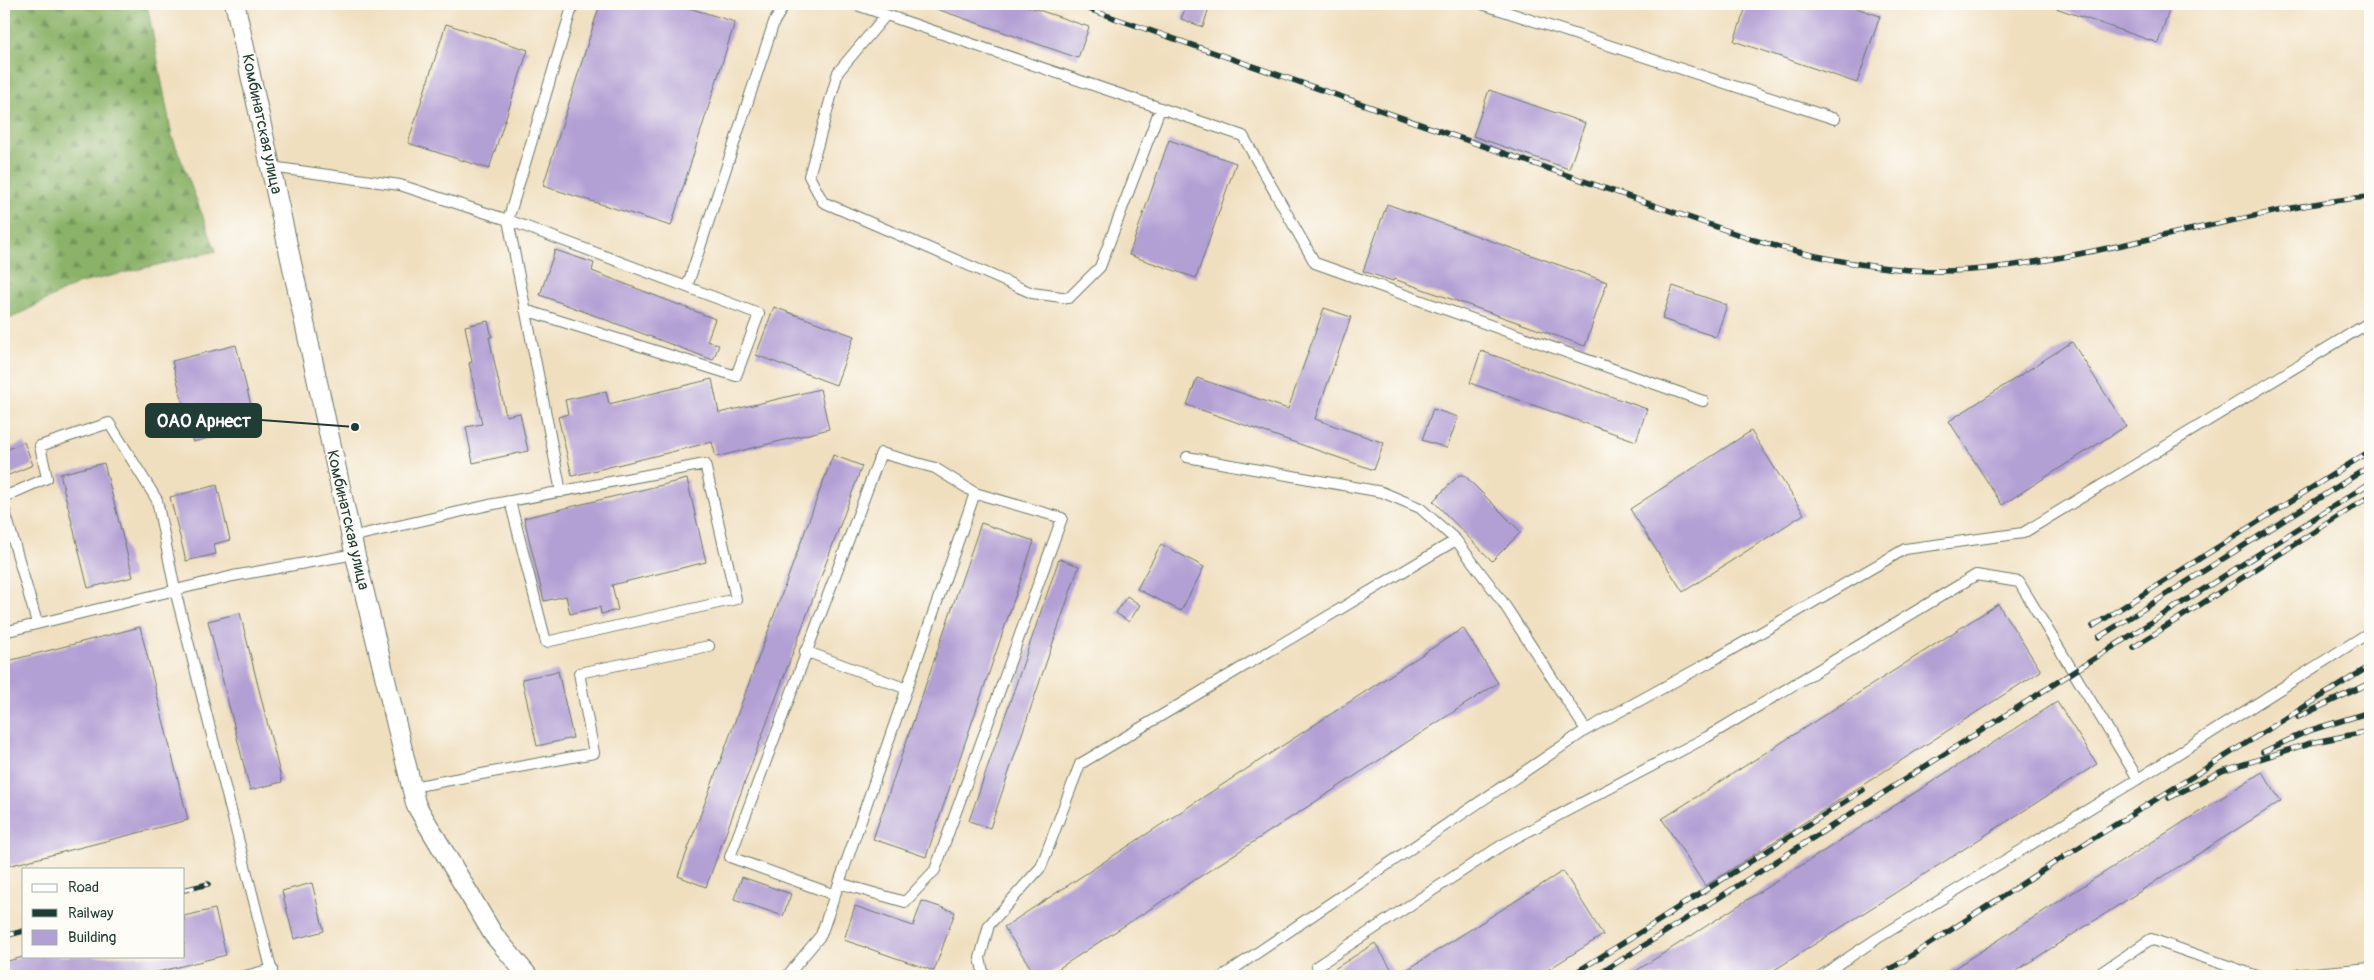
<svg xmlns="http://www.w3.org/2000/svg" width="2374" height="980" viewBox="0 0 2374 980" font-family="Pangolin,sans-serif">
<defs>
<pattern id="forest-firs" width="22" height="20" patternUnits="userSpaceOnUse" patternTransform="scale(1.25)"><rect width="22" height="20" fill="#8ab268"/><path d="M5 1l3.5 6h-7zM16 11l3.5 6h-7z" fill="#709256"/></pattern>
</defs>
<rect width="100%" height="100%" fill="#fdfcf7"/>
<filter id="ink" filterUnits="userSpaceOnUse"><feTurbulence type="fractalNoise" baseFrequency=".02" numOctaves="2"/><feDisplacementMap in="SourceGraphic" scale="10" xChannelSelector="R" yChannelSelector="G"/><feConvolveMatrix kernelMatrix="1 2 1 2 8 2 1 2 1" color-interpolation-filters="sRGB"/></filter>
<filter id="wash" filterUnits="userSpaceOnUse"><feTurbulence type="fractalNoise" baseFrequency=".0096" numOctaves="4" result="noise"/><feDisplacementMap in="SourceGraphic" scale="20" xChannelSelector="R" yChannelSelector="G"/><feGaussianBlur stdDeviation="1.12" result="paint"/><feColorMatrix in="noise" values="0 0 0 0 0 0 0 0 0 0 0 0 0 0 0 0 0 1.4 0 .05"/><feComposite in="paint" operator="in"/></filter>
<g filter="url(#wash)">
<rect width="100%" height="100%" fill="#f0dfbf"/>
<!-- forest -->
<path fill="url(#forest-firs)" stroke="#54784e" d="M4,4H147L172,136L216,251L77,284L4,322Z"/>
<g id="blocks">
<!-- building -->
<path fill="#b29fd4" d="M600,4H676L735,22L671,226L543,186Z
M929,4H1021L1089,27L1078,58L928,6Z
M1187,4H1199L1209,7L1203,27L1181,19Z
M1747,4H1845L1880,16L1857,83L1734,41Z
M2051,4H2171L2158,43L2050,6Z
M446,24L528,50L489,169L408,143Z
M1489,90L1585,123L1569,169L1473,136Z
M1169,140L1236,163L1196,278L1129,255Z
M1387,204L1607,282L1585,346L1394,279L1393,281L1363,271Z
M555,250L594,263L592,271L715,319L707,341L719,345L713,360L540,295Z
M1673,286L1727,305L1716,337L1662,319Z
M774,307L854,336L836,385L756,355Z
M1324,308L1351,317L1315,419L1384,443L1374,470L1187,405L1197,378L1288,409Z
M488,321L492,337H489L506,416L520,413L528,451L473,463L466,427L482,424L469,363L472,362L465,326Z
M2072,342L2126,426L2002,505L1949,421Z
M236,345L256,426L193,442L172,361Z
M1481,351L1647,409L1636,441L1470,383Z
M712,379L719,413L820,389L829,429L716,457L712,442L572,476L558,417L568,414L565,400L606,391L609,404Z
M1433,409L1458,417L1447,448L1422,440Z
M1751,431L1804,514L1683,592L1630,509Z
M24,442L33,465L4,477V451Z
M833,455L862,466L706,887L678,876Z
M104,463L133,577L88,588L60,474Z
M1459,475H1464L1521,532L1492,561L1433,501Z
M687,479L706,562L612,585L618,610L601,614L600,607L570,614L566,596L544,601L524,518Z
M217,485L230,540L214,544L216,554L186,561L170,497Z
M981,523L1034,541L926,857L873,839Z
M1161,544L1204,567L1181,611L1137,589Z
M1059,559L1079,566L990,828L969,821Z
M1127,596L1140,605L1129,622L1116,613Z
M1998,604L2041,671L1705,886L1662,819Z
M240,613L282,782L250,790L208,621Z
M140,627L188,820L4,867V662Z
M1463,628L1498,683L1047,976H1036L1004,927Z
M558,671L573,738L537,746L522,679Z
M2057,702L2097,764L1765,976H1628Z
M2262,772L2281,801L2008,976H1942Z
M1563,871L1603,935L1538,976H1397Z
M742,877L791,894L783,916L734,899Z
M312,883L324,931L294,939L282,891Z
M922,901L955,912L934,971L844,940L855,906L913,926Z
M215,909L226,955L142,976H4V962L27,956H184V916Z
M1375,943L1396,976H1329L1328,973Z"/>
</g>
</g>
<g filter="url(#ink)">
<use href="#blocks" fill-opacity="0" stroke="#687665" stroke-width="1"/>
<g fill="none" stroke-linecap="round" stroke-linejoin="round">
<!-- lane casing -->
<g stroke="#687665" stroke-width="12">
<path id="lane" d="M854,4L1243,136L1315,263L1703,401
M1482,4L1835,119
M886,15L838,72L809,176L823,202L1032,293L1069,298L1100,267L1160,109
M271,167L400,185L508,220L759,314L736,376L525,310
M687,287L774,22L785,4
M1187,457L1382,492L1420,508L1456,540L1502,601L1586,730
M561,492L508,220L573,4
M4,497L47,478L40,446L109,423L157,500L175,590L273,976
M4,508L37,623
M351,537L489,505L705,464L736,599L546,642L510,501
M4,632L233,576L355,554
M805,651L907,689
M412,787L594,753L579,673L709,646
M835,895L730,857L881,453L935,468L975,493
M245,976L272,969
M787,976L821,935L839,883L975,493L1062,518L935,870L905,902L839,883
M984,976L980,958L989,925L1041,867L1080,764L1456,540
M1223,976L1586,730L1710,662L1905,549L2023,533L2370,322
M1322,976L1317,966L1502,845L1707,737L1976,575L2019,582L2138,779
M1821,976L1878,938L2138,779L2370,632
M2096,976L2151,939L2257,976
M2280,976L2370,968"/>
</g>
<!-- street casing -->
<g stroke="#687665" stroke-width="21">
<path id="street" d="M235,4L355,554L416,805L493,934L528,976"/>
</g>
<!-- lane -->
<use href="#lane" stroke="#fff" stroke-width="10"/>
<!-- street -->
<use href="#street" stroke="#fff" stroke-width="19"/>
<!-- rail casing -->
<g stroke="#1f3d34" stroke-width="5.5">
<path id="rail" d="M1074,4L1754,240C1831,262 1912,278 1992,268C2076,258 2158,236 2240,219C2283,210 2326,200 2370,197
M2093,626L2370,451
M2099,637L2370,466
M2134,647L2370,496
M2298,717L2370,683
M2263,752L2308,731L2370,712
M2169,798L2222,771L2310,743L2370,731
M184,890L208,884
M1663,917L1863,790
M4,936L24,931
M1570,976L1668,915
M1596,976L2370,483
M1880,976L2057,861L2370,666"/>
</g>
<!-- rail -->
<use href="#rail" stroke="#fdfcf7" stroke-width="4" stroke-dasharray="11" stroke-linecap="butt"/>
</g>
</g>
<g text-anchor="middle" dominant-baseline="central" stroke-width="4" stroke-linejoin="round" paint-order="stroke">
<!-- street labels -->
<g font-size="16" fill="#1f3d34" stroke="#fdfcf7">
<text transform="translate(262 124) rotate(78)">Комбинатская улица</text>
<text transform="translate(348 520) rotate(77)">Комбинатская улица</text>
</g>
</g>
<!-- callouts -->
<path fill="none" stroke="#1f3d34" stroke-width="2" d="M355 427L261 420"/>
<circle fill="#1f3d34" stroke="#fdfcf7" stroke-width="2" cx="355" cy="427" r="5"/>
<rect fill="#1f3d34" stroke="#1f3d34" stroke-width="2" x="146" y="404" width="115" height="33" rx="5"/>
<g font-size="18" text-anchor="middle" font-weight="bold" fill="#fff">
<text x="204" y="427">ОАО Арнест</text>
</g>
<!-- margin -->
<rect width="2374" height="980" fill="none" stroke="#fdfcf7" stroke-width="20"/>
<!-- legend -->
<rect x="22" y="868" width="162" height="90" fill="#fdfcf7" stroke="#a4b0a9"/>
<rect x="32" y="884" width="25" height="8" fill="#ffffff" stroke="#a4b0a9"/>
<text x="68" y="892" font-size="15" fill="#1f3d34">Road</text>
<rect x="32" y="909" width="25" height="8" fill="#1f3d34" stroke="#a4b0a9"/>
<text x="68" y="918" font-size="15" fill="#1f3d34">Railway</text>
<rect x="32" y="930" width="25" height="15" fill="#b29fd4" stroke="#a4b0a9"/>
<text x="68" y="942" font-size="15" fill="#1f3d34">Building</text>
</svg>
